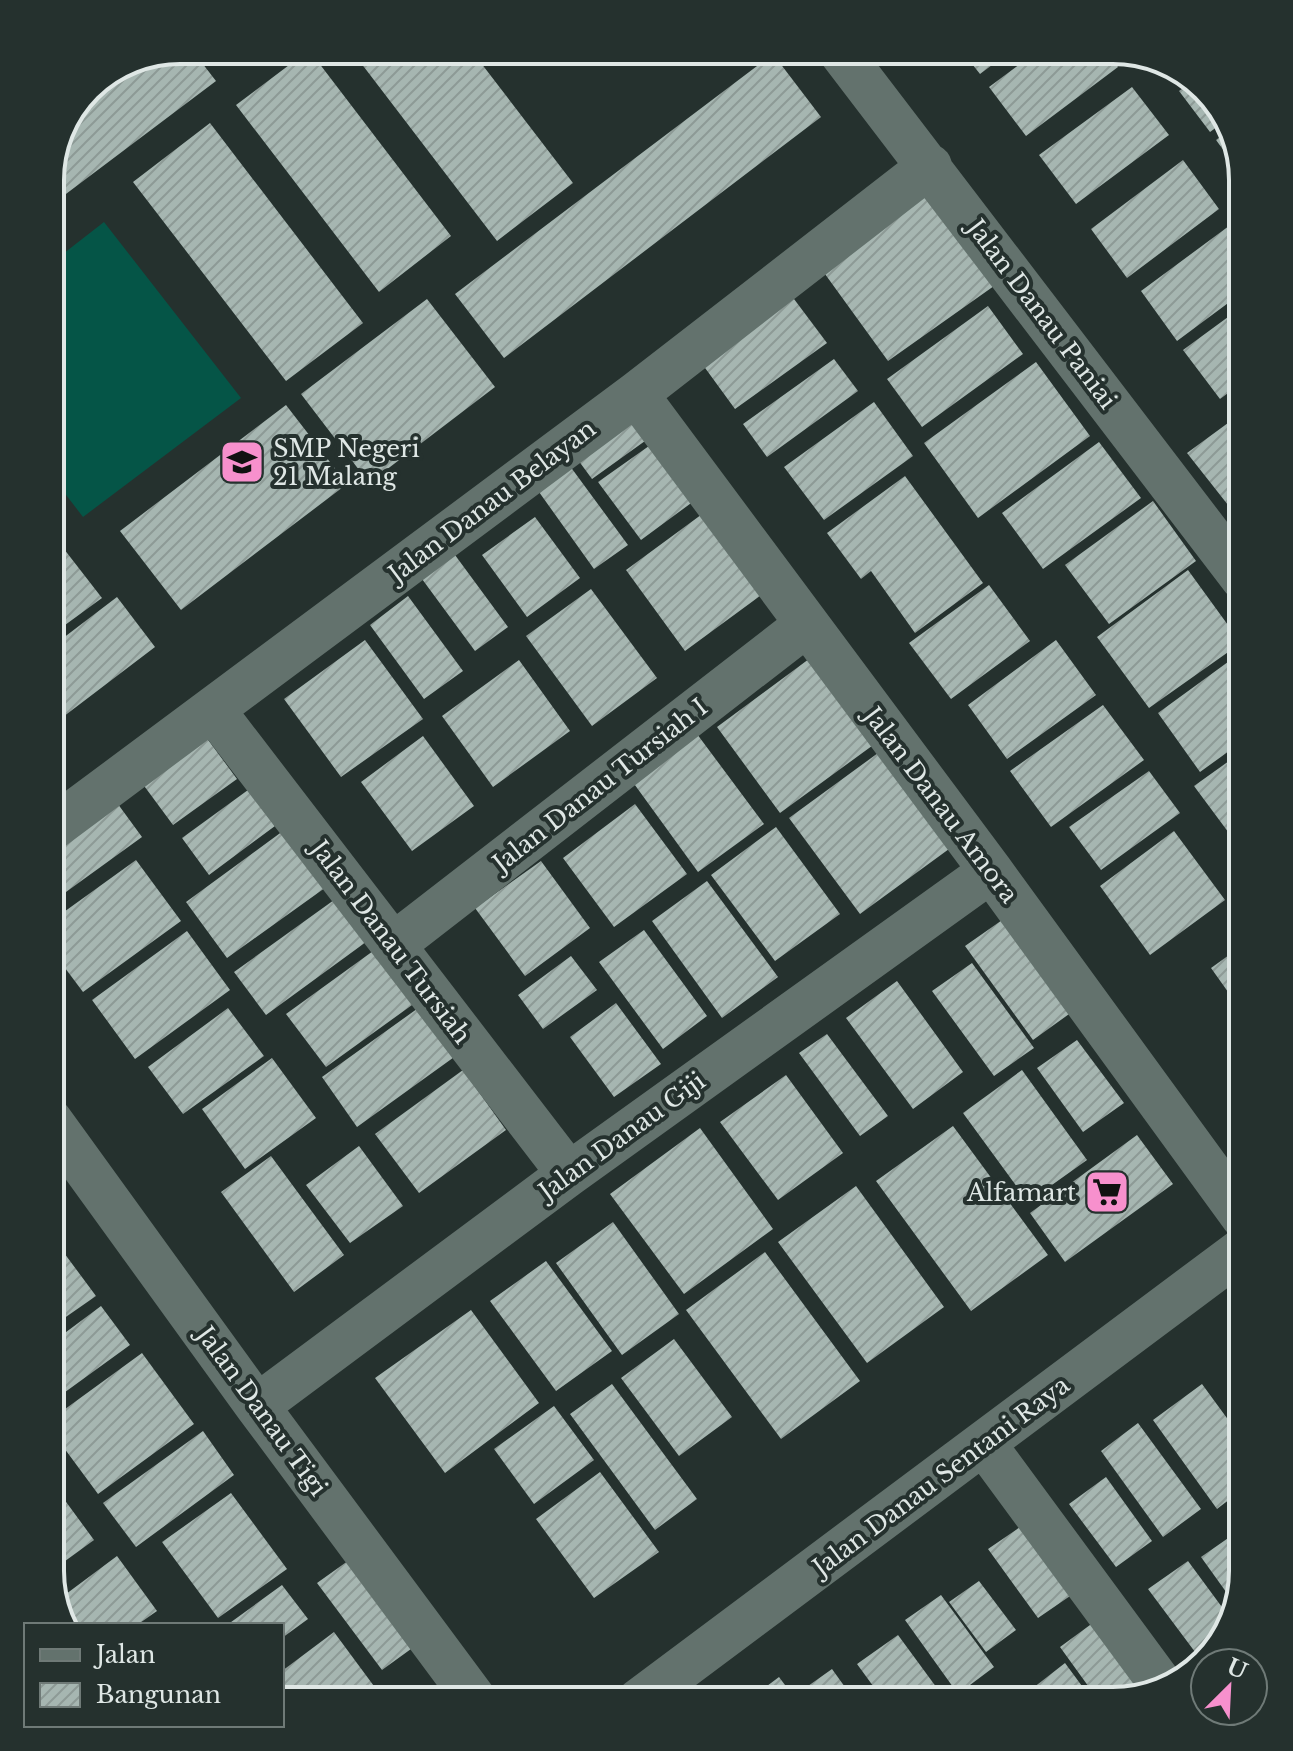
<svg xmlns="http://www.w3.org/2000/svg" width="1293" height="1751" viewBox="0 0 1293 1751" font-family="'Libre Baskerville',serif">
<defs>
<pattern id="building-hatch" width="6" height="6" patternUnits="userSpaceOnUse" patternTransform="scale(2)"><rect width="6" height="6" fill="#a6b6b1"/><path d="M-1 1l2-2M0 6l6-6M5 7l2-2" fill="none" stroke="#8d9a96"/></pattern>
</defs>
<rect width="100%" height="100%" fill="#25312e"/>
<!-- pitch -->
<path fill="#055547" d="M104,222L241,398L83,517L50,474V264Z"/>
<!-- building -->
<path fill="url(#building-hatch)" d="M180,50H192L216,81L50,206V172L94,83Z
M309,50L451,236L379,292L236,105Z
M351,50H471L573,183L497,241Z
M961,50H1012L980,74Z
M1039,50H1106L1118,67L1026,136L989,87Z
M773,54L821,117L504,358L455,294Z
M1165,64L1178,68L1183,73L1176,79Z
M1192,82L1225,115L1227,120L1210,132L1179,91Z
M1132,87L1169,135L1076,204L1039,155Z
M210,123L363,323L286,381L133,182Z
M1229,130L1241,174L1216,140Z
M1183,160L1219,209L1127,278L1091,229Z
M921,188L994,286L888,361L817,263Z
M1233,223L1243,235V292L1177,341L1141,291Z
M791,295L827,343L735,409L700,361Z
M427,299L495,387L369,483L301,394Z
M988,306L1023,354L922,427L887,379Z
M1243,306V382L1220,399L1183,350Z
M834,359L858,391L767,457L743,424Z
M1036,362L1090,436L978,518L924,443Z
M874,402L913,456L824,520L784,467Z
M286,405L347,484L181,610L120,531Z
M622,410L645,441L592,479L570,449Z
M1243,412V524L1187,453Z
M656,441L698,498L641,540L598,482Z
M1099,442L1141,498L1043,569L1002,513Z
M567,462L628,545L594,569L534,485Z
M905,476L983,583L915,633L871,571L861,579L827,533Z
M1153,501L1196,561L1109,624L1065,565Z
M709,509L768,590L685,651L626,570Z
M535,517L580,578L527,617L482,555Z
M50,531L102,598L50,636Z
M455,555L508,627L475,651L422,579Z
M1188,570L1241,643L1149,708L1097,637Z
M989,585L1030,641L951,699L909,643Z
M591,589L657,678L592,726L526,636Z
M408,596L463,671L424,699L370,625Z
M117,597L155,647L59,720L50,709V648Z
M365,640L423,719L341,777L284,699Z
M1056,640L1096,695L1007,759L968,705Z
M1243,651V741L1200,772L1158,713Z
M813,656L876,743L780,813L717,727Z
M519,660L570,731L493,787L442,716Z
M1103,705L1144,760L1051,827L1010,771Z
M203,733L237,779L173,825L139,779Z
M697,734L764,824L698,872L632,781Z
M423,736L474,806L412,851L361,782Z
M1243,751V852L1194,786Z
M878,753L949,849L860,914L789,818Z
M1149,771L1180,813L1101,870L1069,827Z
M248,790L275,826L209,875L182,838Z
M112,796L142,837L66,892L50,870V842Z
M635,804L687,874L614,927L563,858Z
M776,827L840,914L775,961L711,875Z
M287,828L329,885L227,958L186,902Z
M1174,831L1225,900L1150,955L1100,886Z
M136,860L181,921L83,992L50,948V922Z
M541,861L590,928L525,976L475,908Z
M707,881L778,977L722,1018L652,921Z
M334,900L366,942L266,1015L234,972Z
M1015,911L1083,1004L1033,1040L965,946Z
M644,930L707,1016L663,1049L599,962Z
M187,931L230,990L135,1059L92,1000Z
M1243,945V1013L1211,968Z
M380,946L419,1000L326,1067L286,1014Z
M571,956L597,990L543,1029L518,995Z
M972,963L1034,1048L994,1076L932,991Z
M897,981L963,1072L913,1109L846,1018Z
M616,1003L661,1064L614,1097L570,1037Z
M421,1006L457,1055L357,1127L322,1077Z
M228,1008L264,1056L183,1114L148,1067Z
M827,1034L888,1116L860,1136L799,1053Z
M1077,1040L1124,1103L1083,1132L1037,1068Z
M272,1058L316,1118L245,1169L202,1109Z
M463,1070L506,1130L419,1193L375,1134Z
M1022,1070L1087,1160L1028,1202L963,1113Z
M786,1075L843,1153L778,1200L720,1122Z
M953,1126L1048,1255L971,1311L876,1181Z
M700,1128L773,1229L684,1294L610,1194Z
M1137,1135L1173,1184L1065,1262L1030,1213Z
M359,1146L403,1206L350,1243L306,1185Z
M271,1156L344,1255L294,1292L221,1192Z
M856,1186L944,1307L867,1363L778,1242Z
M613,1222L679,1314L622,1355L556,1263Z
M50,1234L96,1296L50,1328Z
M765,1252L860,1381L781,1439L686,1310Z
M546,1261L612,1351L556,1391L490,1301Z
M101,1306L130,1345L50,1403V1344Z
M471,1310L539,1403L445,1473L375,1378Z
M674,1339L732,1417L679,1456L621,1378Z
M142,1353L194,1424L98,1494L50,1429V1420Z
M612,1384L697,1499L655,1530L570,1414Z
M1202,1384L1243,1440V1489L1217,1509L1153,1420Z
M554,1406L594,1460L534,1504L494,1449Z
M1138,1423L1201,1509L1163,1537L1101,1451Z
M203,1431L234,1475L136,1547L103,1503Z
M600,1472L659,1552L594,1598L536,1519Z
M1106,1477L1152,1541L1116,1567L1069,1504Z
M50,1480L94,1540L50,1572Z
M231,1493L287,1569L218,1618L162,1542Z
M1023,1525L1073,1594L1038,1618L988,1549Z
M1234,1534L1243,1547V1571L1234,1603L1201,1557Z
M359,1553L422,1641L382,1670L317,1583Z
M117,1556L157,1611L137,1625H65L58,1600Z
M1188,1561L1230,1618L1225,1636L1201,1660L1148,1589Z
M979,1581L1016,1630L986,1652L949,1602Z
M282,1585L308,1619L282,1638V1625H227Z
M941,1595L994,1667L958,1694L905,1620Z
M1105,1614L1160,1688L1113,1701H1099L1060,1647Z
M334,1632L385,1701H282V1671Z
M898,1635L945,1699L942,1701H884L857,1664Z
M1065,1663L1093,1701H1042L1033,1688Z
M832,1669L855,1701H809L801,1691Z
M779,1677L797,1701H747Z"/>
<g fill="none" stroke-linecap="round" stroke-linejoin="round">
<!-- minor -->
<path stroke="#63726d" stroke-width="44" d="M839,50L1243,579
M636,394L991,871L1243,1217
M213,710L569,1174
M50,830L636,394L930,166
M393,945L806,625
M50,1120L257,1406L476,1701
M257,1406L569,1174L991,871
M984,1444L1163,1687
M638,1701L1243,1249"/>
</g>
<!-- icons -->
<defs>
<g id="school-square" transform="scale(2.3)"><rect x="-9" y="-9" width="18" height="18" rx="4" fill="#f790cd" stroke="#25312e"/><path d="M0-5L7-2L0 1L-7-2ZM-4 1L0 2.5L4 1V4Q0 6-4 4Z" fill="#111"/></g>
<g id="supermarket-square" transform="scale(2.3)"><rect x="-9" y="-9" width="18" height="18" rx="4" fill="#f790cd" stroke="#25312e"/><path d="M-6-5.5h2.5l.6 2H6L4.5 2H-2.5L-4.4-4H-6ZM-1.5 3.2a1.3 1.3 0 1 0 .1 0ZM3 3.2a1.3 1.3 0 1 0 .1 0Z" fill="#111"/></g>
</defs>
<g fill-rule="evenodd">
<use href="#school-square" x="242" y="462"/>
<use href="#supermarket-square" x="1107" y="1192"/>
</g>
<g text-anchor="middle" dominant-baseline="central" stroke-width="8" stroke-linejoin="round" paint-order="stroke">
<!-- street labels -->
<g font-size="24" fill="#dfe7e5" stroke="#25312e">
<text transform="translate(1042 314) rotate(53)">Jalan Danau Paniai</text>
<text transform="translate(492 501) rotate(-37)">Jalan Danau Belayan</text>
<text transform="translate(600 785) rotate(-38)">Jalan Danau Tursiah I</text>
<text transform="translate(941 805) rotate(53)">Jalan Danau Amora</text>
<text transform="translate(391 942) rotate(53)">Jalan Danau Tursiah</text>
<text transform="translate(622 1136) rotate(-36)">Jalan Danau Giji</text>
<text transform="translate(262 1411) rotate(54)">Jalan Danau Tigi</text>
<text transform="translate(941 1476) rotate(-37)">Jalan Danau Sentani Raya</text>
</g>
<!-- poi labels -->
<g font-size="24" fill="#dfe7e5" stroke="#25312e" text-anchor="start">
<text x="273" y="448">SMP Negeri<tspan x="273" dy="28">21 Malang</tspan></text>
<text x="1076" y="1192" text-anchor="end">Alfamart</text>
</g>
</g>
<!-- crop -->
<path d="M0 0H1293V1751H0ZM180 64H1113A116 116 0 0 1 1229 180V1571A116 116 0 0 1 1113 1687H180A116 116 0 0 1 64 1571V180A116 116 0 0 1 180 64Z" fill="#25312e" fill-rule="evenodd"/>
<path fill="none" stroke="#dfe7e5" stroke-width="4" d="M180 64H1113A116 116 0 0 1 1229 180V1571A116 116 0 0 1 1113 1687H180A116 116 0 0 1 64 1571V180A116 116 0 0 1 180 64Z"/>
<!-- legend -->
<rect x="24" y="1623" width="260" height="104" fill="#25312e" stroke="#6f7a77" stroke-width="2"/>
<rect x="40" y="1649" width="40" height="12" fill="#63726d" stroke="#6f7a77" stroke-width="2"/>
<text x="96" y="1663" font-size="24" fill="#dfe7e5">Jalan</text>
<rect x="40" y="1683" width="40" height="24" fill="url(#building-hatch)" stroke="#6f7a77" stroke-width="2"/>
<text x="96" y="1703" font-size="24" fill="#dfe7e5">Bangunan</text>
<!-- north arrow -->
<g transform="translate(1229 1687) rotate(24)"><circle r="38" fill="#25312e" stroke="#6f7a77" stroke-width="2"/>
<path d="M0-6L14 30L0 20L-14 30Z" fill="#f790cd"/>
<text y="-12" font-size="22" font-weight="bold" text-anchor="middle" fill="#dfe7e5">U</text>
</g>
</svg>
